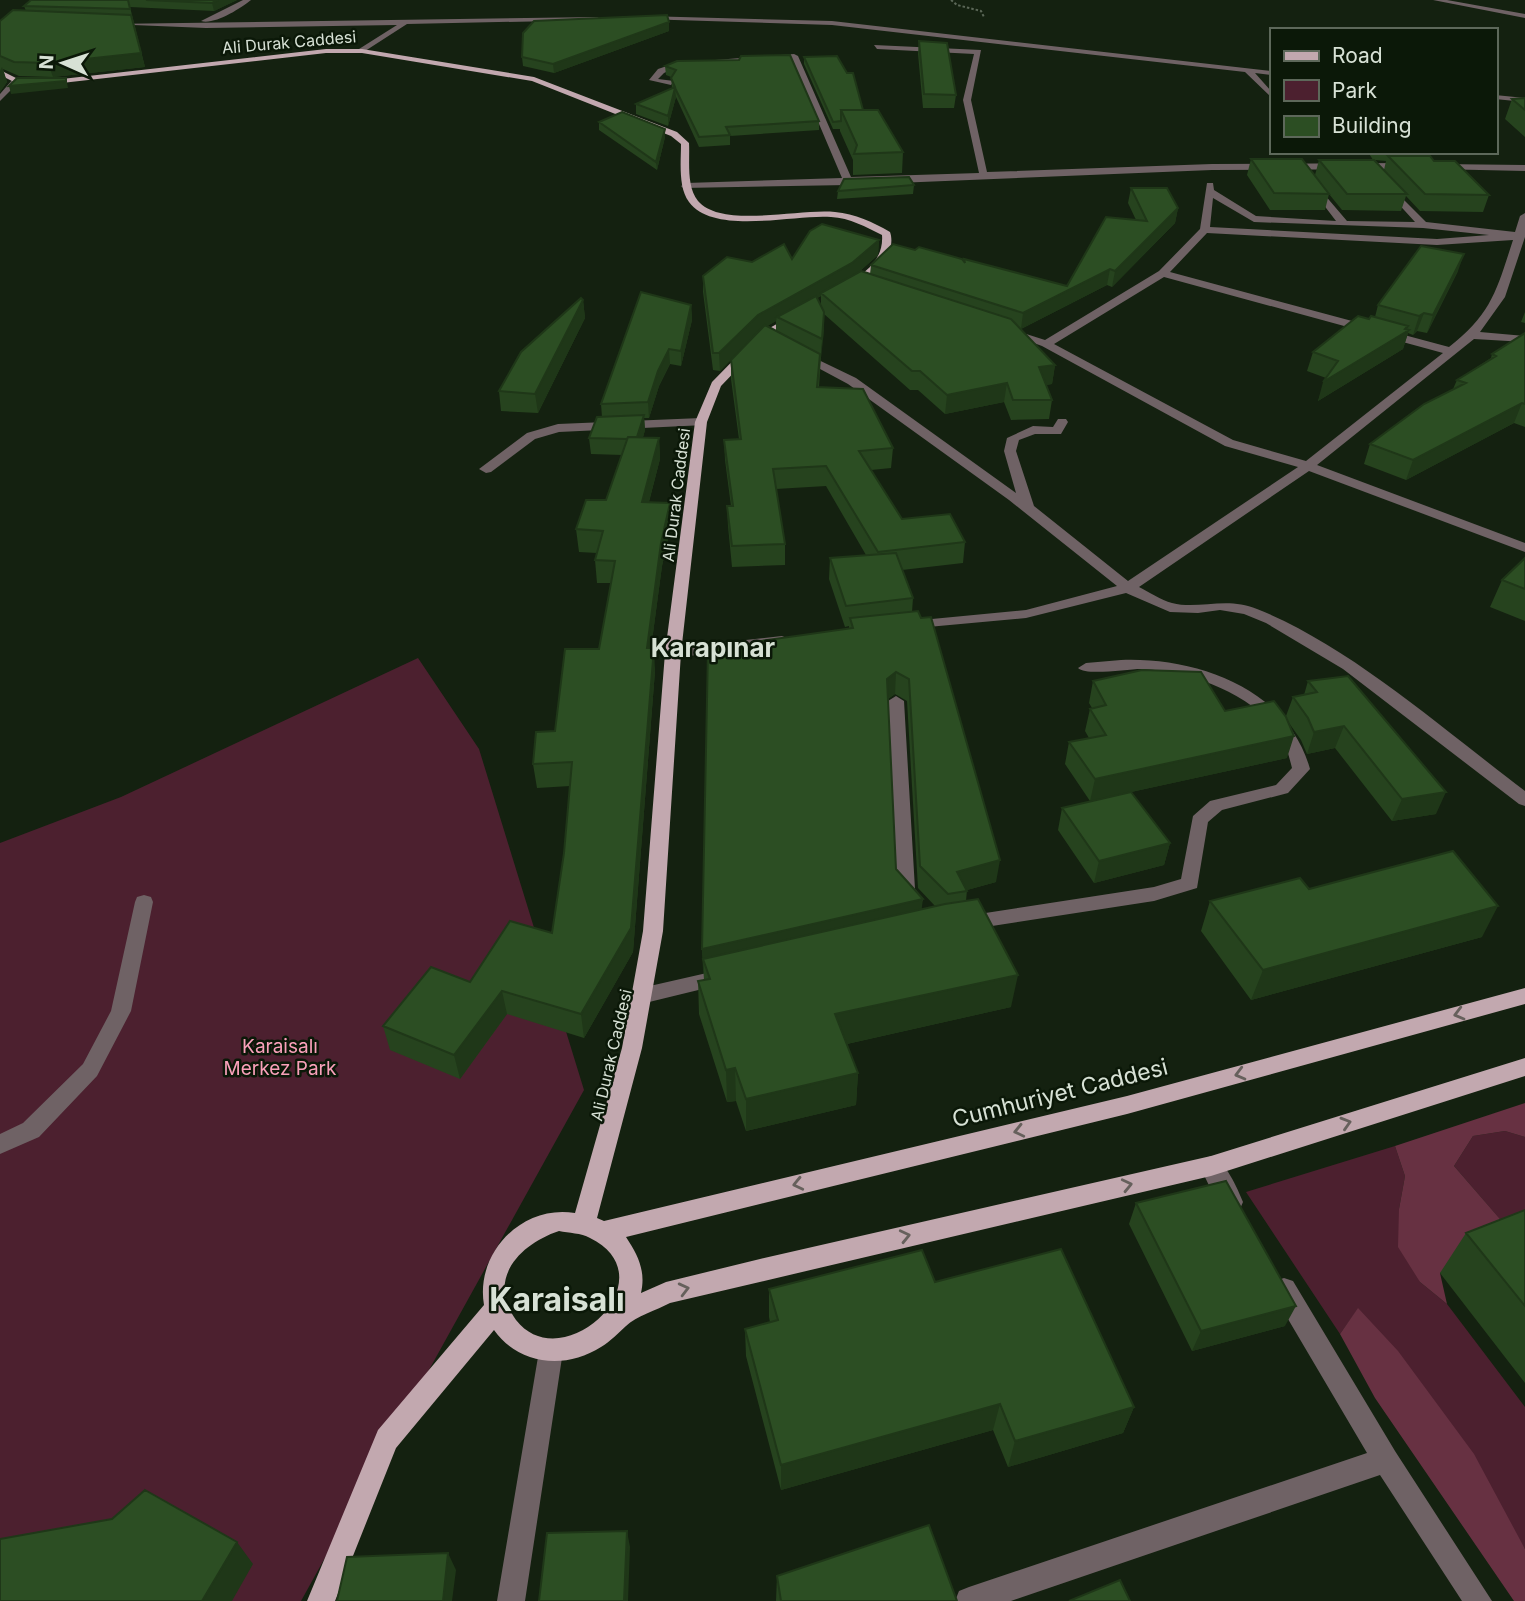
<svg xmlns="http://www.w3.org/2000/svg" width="1525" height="1601" viewBox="0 0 1525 1601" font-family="Inter,sans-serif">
<rect width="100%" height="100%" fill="#142110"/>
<!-- green -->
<path fill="#4c202f" d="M418,658L479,749L584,1090L301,1601H0V843L121,797Z
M1505,1131L1525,1137V1226L1511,1232L1454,1166L1473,1136Z
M1395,1146L1405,1176L1399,1209L1420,1282L1447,1304L1525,1407V1549L1358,1309L1340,1334L1246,1192Z"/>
<!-- forest -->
<path fill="#673142" d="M1525,1103V1137L1505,1131L1473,1136L1454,1166L1519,1241L1440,1273L1447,1304L1420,1282L1398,1247L1399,1209L1405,1176L1395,1146Z
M1358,1308L1398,1351L1474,1454L1525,1549V1601H1514L1375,1398L1340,1334Z"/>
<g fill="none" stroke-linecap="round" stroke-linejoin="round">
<!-- path -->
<path stroke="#5b6757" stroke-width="2" stroke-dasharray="2.5 2" stroke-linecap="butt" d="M951,0L957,5L981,11L984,17"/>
<!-- minor -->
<path fill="#6f6265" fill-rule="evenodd" d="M243,0H251C240,9 214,25 201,21Z
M1433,0H1447L1525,14V18Z
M644,16L832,21L1271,71V75L1255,73L1271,91V97L1245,72L832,25L642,19Z
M598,17L600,20L407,24L362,53L359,49L397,25L206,28L109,24Z
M874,45L981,50L971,100L987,172L1212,164L1406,163L1410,166L1406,169L1212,170L848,185L683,188L681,186L686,183L842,178L791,58L677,67L664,73L658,79L674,81L671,85L649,80L658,69L676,63L794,54L798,56L851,177L979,173L963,100L974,54L877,49Z
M13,79L20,81L0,101V94Z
M1495,95L1525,98V102L1495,99Z
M1438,164L1525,165V171L1435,169V165Z
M1312,180L1347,221L1415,222L1384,188L1382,186L1387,183L1426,222L1515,232L1520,216L1525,213V237L1505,297L1480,332L1525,336V342L1474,339L1317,465L1525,543V552L1309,471L1139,587C1149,592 1161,600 1172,603C1199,610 1226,596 1257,609C1350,646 1444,730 1525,791V806L1519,804L1343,669L1266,623L1244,614L1220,610L1198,613L1170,612L1126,593L1026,618L906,629L903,626L911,621L1026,610L1117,586L1009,500L848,384L794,355L804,353L856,378L1016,493L1004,451L1007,438L1033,426L1053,427L1058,419H1066L1068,422L1061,434H1035L1019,440L1016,451L1034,506L1128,581L1298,467L1225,446L1042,346L1001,331L1007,328L1045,340L1159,271L1200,229L1207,183H1213L1214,190L1256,216L1336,221L1307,183ZM1213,198L1254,222L1423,228L1489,235L1437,239L1210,227ZM1207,233L1437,245L1513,240C1497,289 1492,314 1449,347L1170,272ZM1164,277L1443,353L1306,461L1233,440L1054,344Z
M701,418L705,419V425L559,432L535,439L491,472L486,473L479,469L527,433L558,424Z
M782,636L787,638L790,641L787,644L673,658L665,653L673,648Z
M1121,660C1197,657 1288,689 1310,769L1288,793L1222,810L1208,822L1197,888L1154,901L966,930L959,928L956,923L959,918L966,916L1154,887L1181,879L1193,816L1210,801L1276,785L1292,768C1289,756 1286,744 1279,733C1251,693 1188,670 1141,669C1127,669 1086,676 1078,668L1086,663Z
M896,696L904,701L915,889L923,899L921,904C909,907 902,901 897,891L888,701Z
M144,895L151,897L153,902L131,1011L97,1076L39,1137L0,1154V1134L23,1123L83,1064L111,1011L135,902L137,897Z
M720,970L727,973L730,978L727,983L641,1004L634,1002L631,996L634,990L641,988Z
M1211,1156C1226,1162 1237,1187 1243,1202L1240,1209L1232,1212C1217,1207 1207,1181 1200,1166L1203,1159Z
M1284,1278L1293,1281L1395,1451L1492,1601H1462L1380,1475L1011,1601H955L959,1591L969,1587L1367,1453L1275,1297L1272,1289L1275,1281Z
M551,1339L560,1342L563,1351L525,1601H497L539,1351L542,1342Z"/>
<!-- major -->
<path fill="#c2a8af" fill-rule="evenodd" d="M326,49H362L534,77L677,132L689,143C690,161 686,186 698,201C722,229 800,208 835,212C855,214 873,222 890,232C898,254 870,291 846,289V285C865,273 884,260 882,235C866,227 850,218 831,217C794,214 714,236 689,202C678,187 681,162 681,144L671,136L532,81L362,53H326L53,84L16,83L0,75V70L18,79L53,80Z
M791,316L800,318L767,338L721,386L707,422L681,653L663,931L642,1048L597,1218L604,1221L1127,1096L1525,988V1004L1127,1114L626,1237C638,1255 646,1271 641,1293L666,1282L760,1259L1211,1156L1525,1058V1076L1211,1176L670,1303C657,1310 636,1316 626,1326C618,1333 611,1341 601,1347C565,1370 519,1365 494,1330L396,1448L335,1601H307L378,1430L484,1305C475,1253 522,1204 575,1213L622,1048L643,931L665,653L695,422L712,382L759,334ZM559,1231C569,1233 581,1233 590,1238C671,1278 563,1380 516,1320C486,1279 520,1244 559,1231Z"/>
</g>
<!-- wall -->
<path fill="#26431e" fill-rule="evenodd" d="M31,0H237L214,11L130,7L145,67L53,77L19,76L3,69L7,82L0,92V21L26,11L24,6Z
M669,22V31L554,73L523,66L522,57Z
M919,41L956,95L954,108H923L918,54Z
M804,57L863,110L903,152L902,173L853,175V160L840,131V129H833L804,64Z
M665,66L819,121V130L730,136V145L699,147L676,97L668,126L636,114V104L672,88L671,77L666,75Z
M1525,98V137L1505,119L1512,99Z
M599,122L665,129V137L657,170L599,130Z
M1368,152H1419L1418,156L1434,161L1489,195L1483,212L1420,211L1406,196L1401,211L1342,210L1329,194L1325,210H1270L1247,175L1251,159L1315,175L1319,160H1373ZM1375,160L1386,161L1384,170Z
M914,185L913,194L837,199L838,191Z
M1131,188L1178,208L1175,223L1112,287L1107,285L1021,329L1055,365L1052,384L1046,385L1052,400L1049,419L1011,420L1004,402L945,414L918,390H910L824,314L819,387L893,448L891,468L871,470L902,519L965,542L963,563L902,570L913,598L912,612L996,882L967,890L966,901L1011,1007L847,1044L858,1073L856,1105L746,1131L736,1101L727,1102L699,1014L698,981L704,980L702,949L761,648V641L849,629V626L845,627L829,579L830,558L866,555L826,486L776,489L785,544V565L732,567L728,526L727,506H731L725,460L724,440L739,439L731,379V360L760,330L720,371L713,370L703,292V276L752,262L792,259L879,240L878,255L860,271L870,274L871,265L964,261L1067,286L1136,220L1128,203ZM821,296V305L817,298ZM776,321V331L767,326ZM895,694L907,701L918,888L935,906L922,909L896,869L888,699Z
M1458,271L1427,333L1417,331L1413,335L1408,333L1403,349L1318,401L1326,378L1307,371L1313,352L1375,317L1378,305Z
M583,300L585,318L538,413L501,411L499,391Z
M691,305L692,320L681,366L670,364L659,386L649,418H644L645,430L643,437L659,438L660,459L649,502L671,525L662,566L651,648L655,671L633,952L584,1038L507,1014L460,1079L390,1050L383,1026L470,982L552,933L564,853L570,786L537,788L533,764L555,731L599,649L611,583H597L595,560L597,553L579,552L576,529L606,500L622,455L591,454L589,438L602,417L601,404Z
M1525,312V323L1521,322Z
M1525,333V427L1514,423L1406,480L1364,464L1370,444L1453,389L1457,380L1491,358L1492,354Z
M1525,558V621L1490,607L1502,580Z
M1093,681L1225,711L1286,716L1293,697L1304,695L1308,681L1436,814L1392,821L1335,748L1307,754L1301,740L1289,723L1287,758L1131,792L1170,843L1164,865L1094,883L1058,830L1062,808L1114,796L1090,801L1065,764L1069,742L1089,738L1085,731L1090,709L1092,708L1089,703Z
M1309,889L1482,937L1251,1000L1201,931L1210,901Z
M1136,1203L1285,1326L1192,1351L1129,1224Z
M1525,1210V1383L1440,1273L1466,1233Z
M935,1282L1134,1407L1123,1433L1008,1467L993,1430L781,1490L746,1356L745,1329L770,1322L769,1317V1289Z
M777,1576L957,1601H776Z"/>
<!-- shaded-wall -->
<path fill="#1f3718" d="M218,0H237L214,11L212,3Z
M131,15L145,67L53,77L48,63Z
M669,22V31L554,73L553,64Z
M2,67L7,82L0,92V71Z
M66,78L68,88L11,94L9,86Z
M675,88L676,97L668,126V116Z
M665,129V137L657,170L656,162Z
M1178,208L1175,223L1112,287L1115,271Z
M879,240L878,255L851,279L821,293V296L780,319L777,317L776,321L758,332L720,371L719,353L758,315Z
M1464,254L1458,271L1427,333L1433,315Z
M1110,269L1107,285L1021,329L1023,313Z
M583,300L585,318L538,413L535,394Z
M691,305L692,320L681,366V351Z
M824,312V331L821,358L822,339Z
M1424,313L1417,331L1413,335L1419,316Z
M1408,326L1406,331L1409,330L1403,349L1318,401L1323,382Z
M669,349L670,364L659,386L649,418L648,402L658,371Z
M1055,365L1052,384L1037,386L1039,367Z
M1007,383L1004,402L945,414L947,395Z
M1522,403L1514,423L1406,480L1413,460Z
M644,415L645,430L638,456L637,439Z
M659,438L660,459L643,524L642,502Z
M670,503L671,525L662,566L648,671L647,648L661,543Z
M654,648L655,671L633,952L584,1038L581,1014Z
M896,672L895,694L885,701L887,679Z
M1344,726L1335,748L1307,754L1314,732Z
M1294,736L1287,758L1090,801L1095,779Z
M1446,792L1436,814L1392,821L1402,799Z
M1170,843L1164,865L1094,883L1099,861Z
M1000,860L996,882L960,892L957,872Z
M923,899L920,921L703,959L704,971H703L702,949Z
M1498,906L1482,937L1251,1000L1263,970Z
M1018,975L1011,1007L833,1047L835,1014Z
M502,991L507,1014L460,1079L454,1055Z
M735,1068L736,1101L727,1102L726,1070Z
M858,1073L856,1105L746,1131V1099Z
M1296,1306L1285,1326L1192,1351L1201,1331Z
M1000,1404L993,1430L781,1490V1465Z
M1134,1407L1123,1433L1008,1467L1015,1441Z
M627,1531L630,1547L628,1601H624Z
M237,1542L253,1564L232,1601H202Z
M448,1553L456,1570L452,1601H443Z"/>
<!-- building -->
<path fill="#2c4e23" stroke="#1f3718" stroke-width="2" d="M31,0H128L130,9L24,6Z
M146,0H218L212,3Z
M13,10L131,15L141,53L48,63L14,62L0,56V21Z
M667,15L669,22L553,64L522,57L523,33L534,21Z
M919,41L947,43L956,95L924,94Z
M790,55L819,121L726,127L730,135L699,137L675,88L668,116L636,104L675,87L671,78L676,70L665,66L677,61L739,60L741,56Z
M837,56L847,73H853L863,110H841V121L833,122L804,57Z
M17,78H66V81L9,86Z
M1525,98V110L1512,99Z
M841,110H878L903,152L854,154L857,145Z
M622,112L665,129L656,162L599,122Z
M1388,156H1430L1434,161H1455L1489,195L1425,194Z
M1251,159H1302L1329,194L1274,193Z
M1319,160H1374L1407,194H1347Z
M909,177L914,185L838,191L844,179Z
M1131,188H1167L1178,208L1115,271L1110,269L1023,313L871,265L893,244L915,250L919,247L962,259L965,263L964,259L1067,286L1106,217L1147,221Z
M822,224L879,240L852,263L758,315L719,353H713L703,276L727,257L752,262L784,244L792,259L810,231Z
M1421,246L1464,254L1433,315L1424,313L1419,316L1378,305Z
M861,271L1011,319L1055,365L1039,367L1052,400H1013L1007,383L947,395L920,371H912L821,293Z
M641,292L691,305L681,351L669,349L658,371L648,402L601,404Z
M816,296L824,312L822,339L777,317Z
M581,298L583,300L535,394L499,391L521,352Z
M1358,316L1369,319L1371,316L1408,326L1405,329L1409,330L1323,382L1338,361L1313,352Z
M765,325L820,354L817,387L863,389L893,448L859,451L902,519L950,514L965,542L878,552L826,466L773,469L785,544L732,546L727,506H733L724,440L741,439L731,360Z
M1525,333V404L1522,403L1413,460L1370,444L1424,404L1466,383L1457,380L1496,356L1492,354Z
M644,415L637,437H628L627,439L589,438L597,417Z
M628,437L659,438L642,502L670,503L661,543L647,648H654L631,928L581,1014L502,991L454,1055L383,1026L431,967L470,982L510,921L552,933L564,853L572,762L533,764L536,732L555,731L565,649H599L615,561L595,560L603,531L576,529L586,500H606Z
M896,553L913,598L846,606L830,558Z
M1525,558V589L1502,580Z
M918,611L921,618L931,617L1000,860L957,872L967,891L948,894L920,866L909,679L896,672L887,679L896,869L923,899L702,949L708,649L762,648L761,641L853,628L850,618Z
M1142,670L1201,672L1225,711L1274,701L1286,717L1294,736L1095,779L1069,742L1106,735L1090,709L1106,705L1093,681Z
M1348,676L1446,792L1402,799L1344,726L1314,732L1308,718L1293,697L1317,692L1308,681Z
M1131,792L1170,843L1099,861L1062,808Z
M1453,851L1498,906L1263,970L1210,901L1300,878L1309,889Z
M978,899L1018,975L835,1014L858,1073L746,1099L735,1068L726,1070L698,981L710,979L703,959L945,904Z
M1226,1181L1296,1306L1201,1331L1136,1203Z
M1525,1210V1306L1466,1233Z
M1061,1249L1134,1407L1015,1441L1000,1404L781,1465L745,1329L778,1320L769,1289L922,1250L935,1282Z
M145,1490L237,1542L202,1601H0V1539L112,1519Z
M929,1525L957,1601H781L777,1576Z
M627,1531L624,1601H539L547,1533Z
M448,1553L443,1601H337L347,1557Z
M1120,1580L1130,1601H1069Z"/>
<!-- one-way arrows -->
<defs><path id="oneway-chevron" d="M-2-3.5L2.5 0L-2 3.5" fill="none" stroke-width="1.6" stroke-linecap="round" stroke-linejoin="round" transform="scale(1.75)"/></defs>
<g stroke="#66605c">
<use href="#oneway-chevron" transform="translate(1459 1014) rotate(165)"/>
<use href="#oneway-chevron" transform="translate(1240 1074) rotate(165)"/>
<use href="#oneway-chevron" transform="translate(1346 1123) rotate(-17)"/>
<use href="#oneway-chevron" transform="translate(1019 1131) rotate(167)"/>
<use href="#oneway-chevron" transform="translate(798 1184) rotate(167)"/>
<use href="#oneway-chevron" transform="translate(1127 1185) rotate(-13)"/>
<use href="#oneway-chevron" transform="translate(905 1236) rotate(-13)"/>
<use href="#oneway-chevron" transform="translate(684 1289) rotate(-14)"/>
</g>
<g text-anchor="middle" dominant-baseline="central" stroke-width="5" stroke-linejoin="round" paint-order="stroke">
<!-- far-street labels -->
<g font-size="16" fill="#d7e1d5" stroke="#0b1808">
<text transform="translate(289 42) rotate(-5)">Ali Durak Caddesi</text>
<text transform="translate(676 495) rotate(-83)">Ali Durak Caddesi</text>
<text transform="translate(611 1055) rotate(-77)">Ali Durak Caddesi</text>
</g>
<!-- park labels -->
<g font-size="19" fill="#f9a0ba" stroke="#0b1808">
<text x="280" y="1046">Karaisalı<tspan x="280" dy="22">Merkez Park</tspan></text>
</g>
<!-- near-street labels -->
<g font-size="23" fill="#d7e1d5" stroke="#0b1808">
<text transform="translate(1060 1093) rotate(-14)">Cumhuriyet Caddesi</text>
</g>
<!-- district labels -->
<g font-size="26" font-weight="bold" fill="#d7e1d5" stroke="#0b1808">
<text x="713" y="647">Karapınar</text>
</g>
<!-- near-district labels -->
<g font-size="32" font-weight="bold" fill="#d7e1d5" stroke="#0b1808">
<text x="557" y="1299">Karaisalı</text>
</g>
</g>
<!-- legend -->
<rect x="1270" y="28" width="228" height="126" fill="#0b1808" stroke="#5d685a" stroke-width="2"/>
<rect x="1284" y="51" width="35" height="10" fill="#c2a8af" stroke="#5d685a" stroke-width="2"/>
<text x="1332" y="63" font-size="21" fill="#d7e1d5">Road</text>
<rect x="1284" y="80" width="35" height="21" fill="#4c202f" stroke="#5d685a" stroke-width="2"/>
<text x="1332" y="98" font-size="21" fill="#d7e1d5">Park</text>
<rect x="1284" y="116" width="35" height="21" fill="#2c4e23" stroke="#5d685a" stroke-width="2"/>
<text x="1332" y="133" font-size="21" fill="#d7e1d5">Building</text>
<!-- north arrow -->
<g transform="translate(63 63) rotate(273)" stroke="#0b1808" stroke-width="5" paint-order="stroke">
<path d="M0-5L12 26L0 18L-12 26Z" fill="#d7e1d5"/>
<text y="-10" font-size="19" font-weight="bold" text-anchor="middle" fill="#d7e1d5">N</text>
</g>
</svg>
